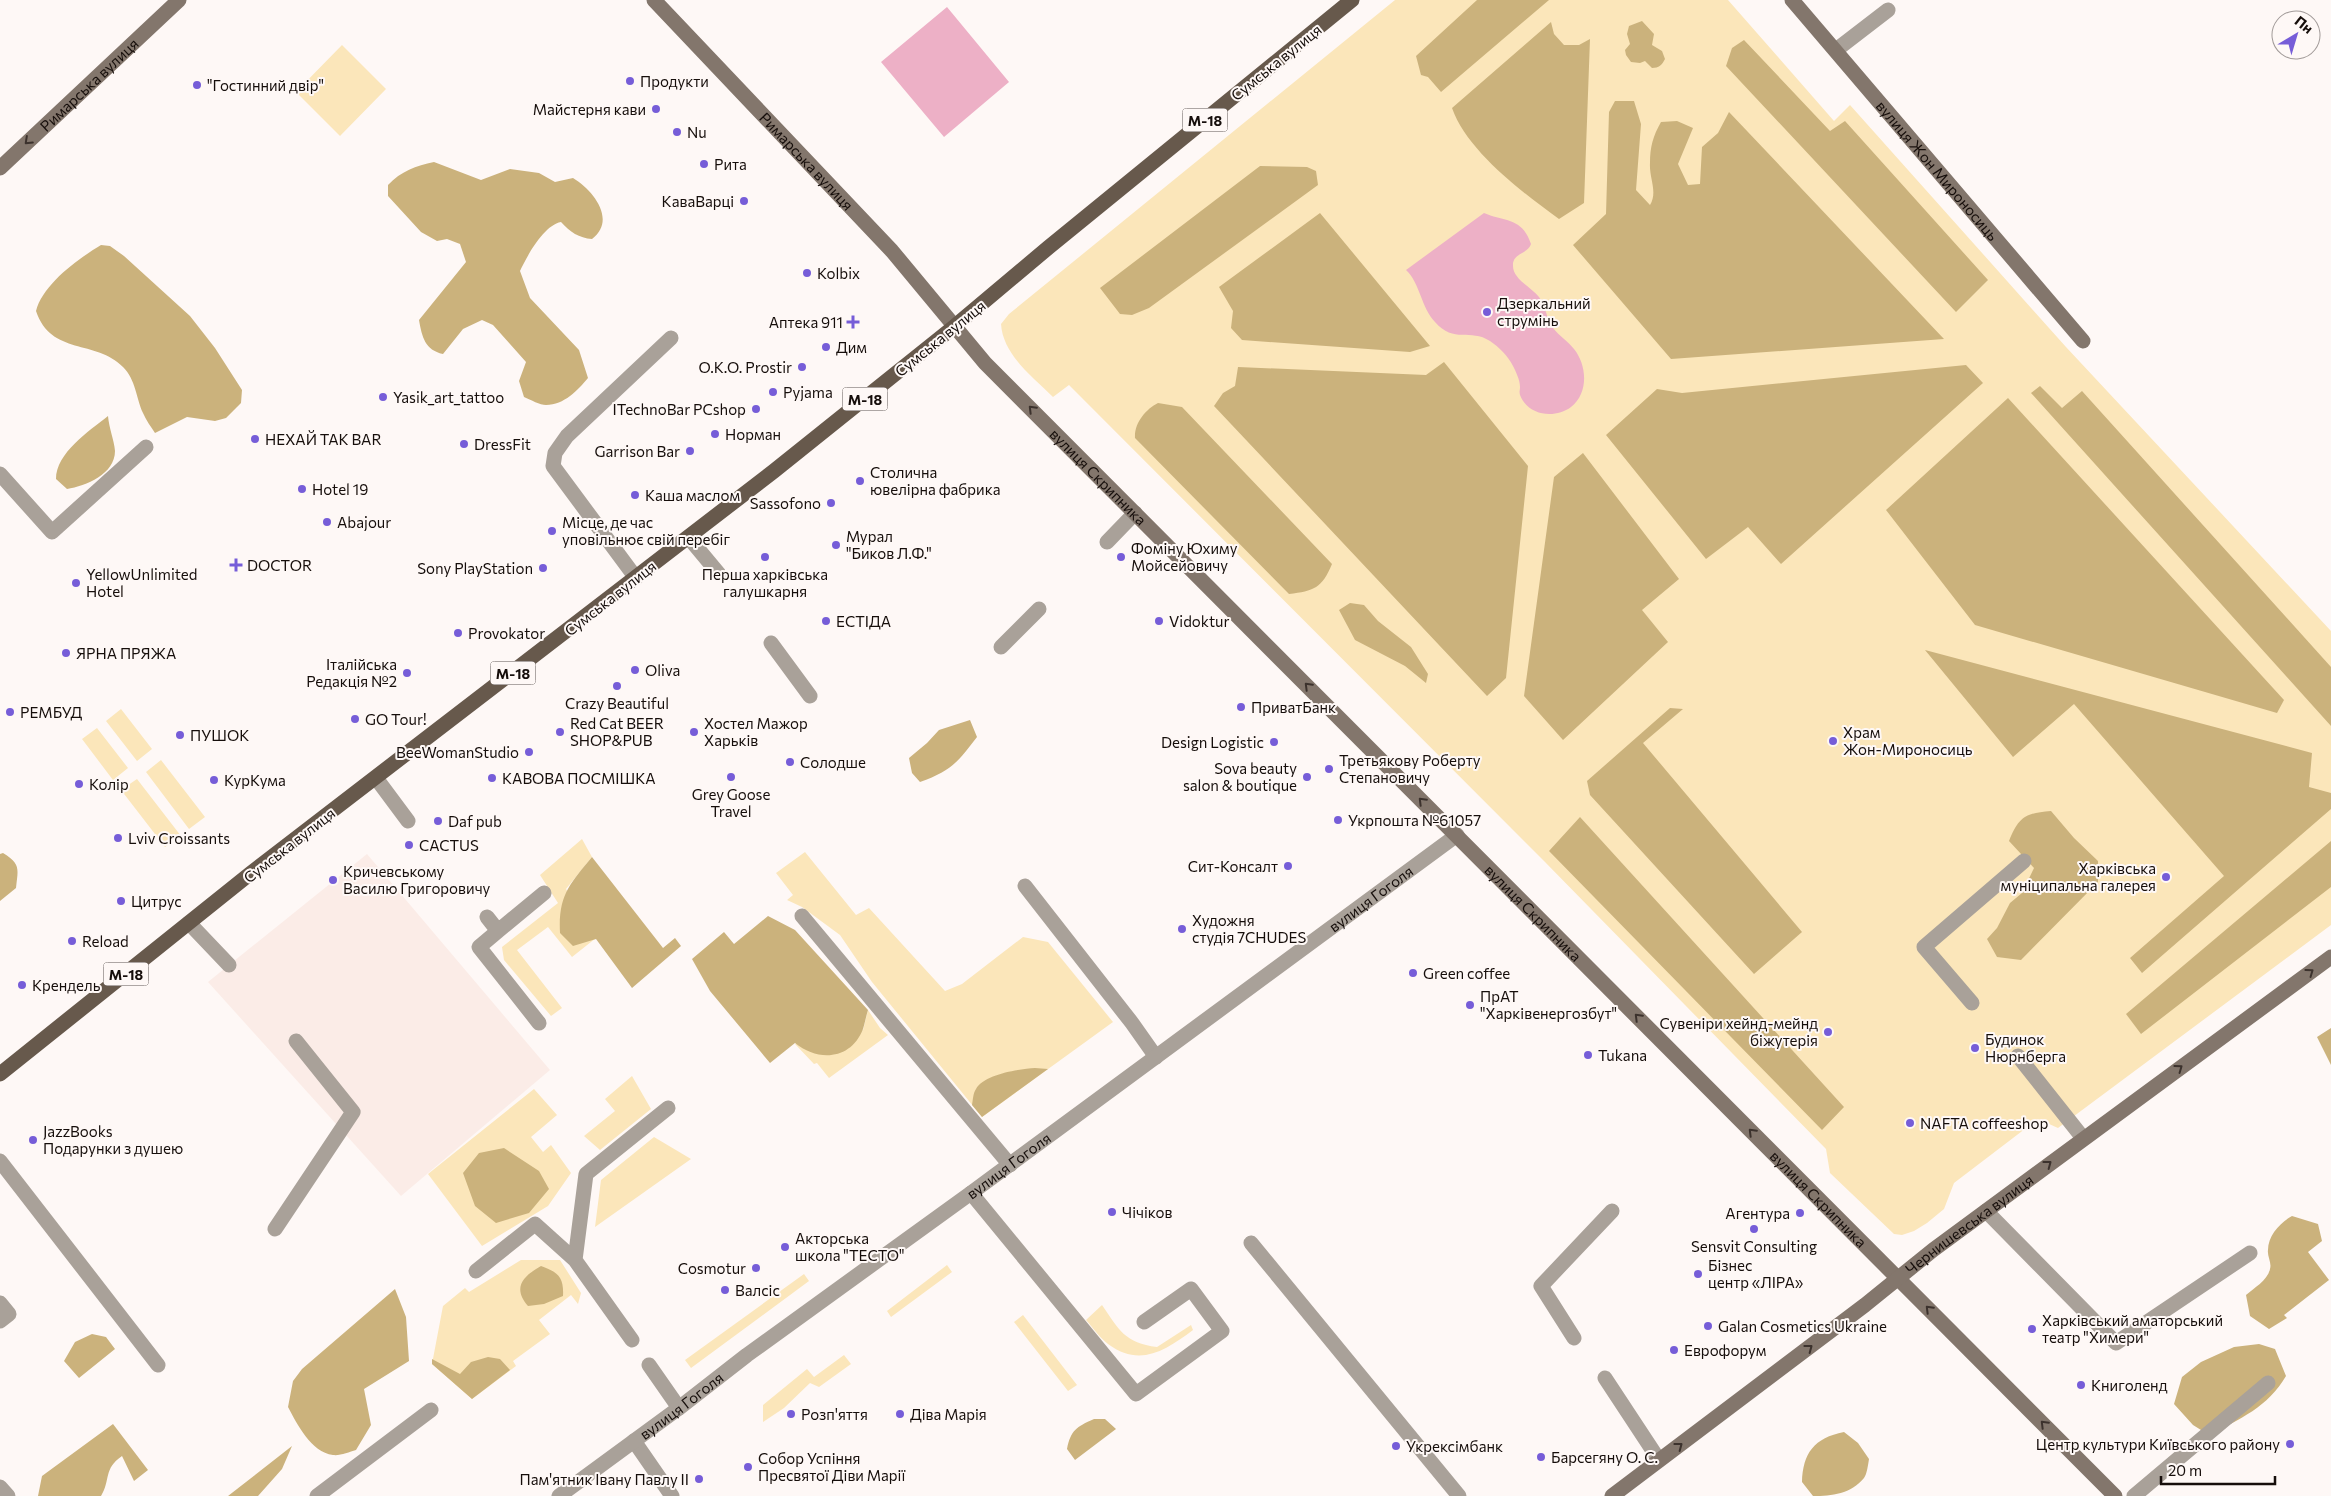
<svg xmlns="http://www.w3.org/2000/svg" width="2331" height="1496" viewBox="0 0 2331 1496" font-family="Commissioner,sans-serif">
<rect width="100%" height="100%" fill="#fef8f6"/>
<!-- built -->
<path fill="#fbece7" d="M367,854L550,1070L401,1196L208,982Z"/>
<!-- green -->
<path fill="#fbe6ba" d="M1395,0H1728L1834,121L1850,105L2066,347L2331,631V925L2058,1128L2038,1119L1954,1183L1944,1209L1927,1223L1914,1231L1902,1235L1894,1234L1830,1173L1826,1149L1545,862L1069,385L1053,397C1033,377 1003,355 1001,324L1009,314Z
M342,45L386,89L340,136L296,92Z
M121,709L152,749L137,761L106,721Z
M97,728L128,768L113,780L82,739Z
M161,760L205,817L189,829L146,772Z
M137,779L181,836L165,847L121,790Z
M582,839L592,857L566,889L596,938L572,957L548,927L517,950L562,1008L551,1016L504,960L502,947L558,903L540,875Z
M805,852L856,915L869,908L945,991L962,984L1023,937L1048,942L1113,1022L982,1117L872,982L840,935L802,907L787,900L793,895L776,873Z
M868,1010L880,1028L888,1035L829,1078L817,1063L814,1064L795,1044L863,1030Z
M632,1076L651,1109L600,1150L584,1136L615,1111L605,1099Z
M534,1089L557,1115L531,1137L543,1152L551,1145L571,1173L548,1206L482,1246L428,1174Z
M654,1137L691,1159L595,1227L601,1180Z
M521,1260H560L581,1293L578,1304L571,1295L539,1320L550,1334L513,1361L516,1366L472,1399L432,1364L443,1306L465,1288L469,1292Z
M947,1265L952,1272L891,1317L887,1311Z
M804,1274L809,1281L691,1368L685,1360Z
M1102,1305C1119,1330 1125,1343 1157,1347L1191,1325L1193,1330C1166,1350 1140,1368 1108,1344C1100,1338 1093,1328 1086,1320Z
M1023,1315L1077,1385L1068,1391L1014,1322Z
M844,1355L851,1364L819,1387L810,1383L784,1408L763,1422V1405L807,1369L814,1377Z"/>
<!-- forest -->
<path fill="#cbb27c" d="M1477,0H1549L1441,92L1428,77L1421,75L1416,56Z
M1642,21L1654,34L1652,45L1662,51L1665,59C1662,65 1659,68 1652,68L1645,61L1640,63L1631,62L1626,55L1625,50L1630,44L1627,34L1629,26Z
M1551,22L1554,34L1564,45H1579L1590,39L1584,203L1559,219C1523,193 1467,151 1452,108Z
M1744,40L1830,131L1845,121L1988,280L1956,312L1726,66L1732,48Z
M1615,101H1634L1641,124L1636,190L1650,205C1658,192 1649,178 1650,163C1650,147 1653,136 1661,122L1677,121L1693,128L1678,164L1688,185L1700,184L1702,147L1718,133L1729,112L1944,339L1671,359L1573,245L1606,214L1609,112Z
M434,162L481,180L510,169L539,173L555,182L573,178C593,190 617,220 592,239C579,238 570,232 561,222C544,225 527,256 520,271L530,298L579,350L588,378C578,390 564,405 546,405C540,405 531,400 524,397L519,381L526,362L493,325L482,320L463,329L443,354C425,350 422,337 419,320L466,262L460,244L447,239L437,241L421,232L388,196V185C401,171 416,166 434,162Z
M1260,166L1307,167L1316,171L1318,185L1149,308L1132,315L1120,314L1100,288Z
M1320,213L1430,346L1410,352L1242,340L1231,328L1233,311L1219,287Z
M101,245L110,246L124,256L190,316L215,348L242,390L241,403L226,418L215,421L187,417L155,433C151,427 146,420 143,413C136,398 136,380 123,367C96,339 51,356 36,311C43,284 78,259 101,245Z
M1444,362L1528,466L1506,678L1487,696L1214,406L1223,393L1235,386L1238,367L1426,375Z
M1966,365L1983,383L1781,564L1748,527L1706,559L1606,435L1657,389L1682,393Z
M2040,386L2062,408L2082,391L2331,667V726L2031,393Z
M2008,398L2284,700L2277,713L1975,625L1886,510Z
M1158,403L1182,407L1332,564C1322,588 1314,591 1289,594L1135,438C1134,423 1146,409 1158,403Z
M108,416C109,428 114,440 115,451C115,474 86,486 67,489L56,479C56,453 89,431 108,416Z
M1583,453L1679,579L1642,610L1668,642L1563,740L1524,696L1554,477Z
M1350,603L1364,605L1378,621L1411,647L1428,674L1426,683L1405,666L1355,640L1339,610Z
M1925,650L2312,753L2309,787L2331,793V809L2142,973L2130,958L2224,876L2074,704L2013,757Z
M1670,708L1683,709L1643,743L1802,932L1754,974L1590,795L1587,781Z
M970,720L977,737C958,762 951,771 920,782L912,773L909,758L927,743L939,730Z
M2051,811L2074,838L2098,861V882L2021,960L1997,957L1987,939L1997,928L2010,903L2022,893L2034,868L2009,841C2019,817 2025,813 2051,811Z
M1580,817L1844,1107L1822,1130L1549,851Z
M2331,841V887L2141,1034L2126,1014Z
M3,853C21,864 18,869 16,888L0,901V854Z
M592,857L663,948L675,938L681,946L632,988L596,939L573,946L560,933C558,895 570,884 592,857Z
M768,916L795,930L868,1010C866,1016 865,1023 863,1029C851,1060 818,1062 795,1043L770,1063L710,991L692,959L724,932L734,944Z
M2331,1028V1065L2317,1037Z
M1035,1068L1048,1069L982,1117L972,1105C973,1100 973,1093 976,1089C984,1074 1020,1069 1035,1068Z
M504,1148L539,1171L549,1189L529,1213L496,1223L475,1206L463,1173L479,1153Z
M2292,1216L2318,1224L2322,1241L2308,1252L2329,1280L2284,1315L2287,1318L2269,1329L2250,1316L2246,1295C2254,1288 2268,1280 2270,1269C2272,1263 2267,1256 2268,1250C2268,1235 2281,1222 2292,1216Z
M541,1266C558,1272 564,1277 563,1296L544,1304L528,1306C512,1288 523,1276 541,1266Z
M395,1289L406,1317L409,1361L364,1389L371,1425L356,1450C349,1452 340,1456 333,1455C311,1452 297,1424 288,1407L293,1381L302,1369Z
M92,1334L106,1337L115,1349L79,1378L64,1361L75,1342Z
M2259,1344L2275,1349L2286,1376C2268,1407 2240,1419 2209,1435L2193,1425L2174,1404L2182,1377L2201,1362L2234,1347Z
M488,1357L500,1359L510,1370L472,1399L432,1364V1359L460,1374L471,1362Z
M1094,1419H1105L1116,1429L1075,1460L1067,1449C1071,1430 1076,1427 1094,1419Z
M113,1424L148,1470L134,1481L122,1456C103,1469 111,1480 101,1496H38L42,1476Z
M1844,1432L1858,1443L1869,1459C1868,1465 1867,1474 1864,1478C1851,1494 1832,1496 1813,1496L1802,1482C1803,1453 1814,1438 1844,1432Z
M292,1446L282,1469L258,1496H228Z"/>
<!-- water -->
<path fill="#edb0c6" d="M947,7L1009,82L944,137L881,62Z
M1484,213C1505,222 1522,217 1531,244C1528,254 1512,253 1513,266C1513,279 1531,287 1539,297C1546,306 1546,318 1553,328C1559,336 1568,341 1574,349C1587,365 1589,393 1571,407C1555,419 1528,416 1520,395C1519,391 1520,391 1520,387C1520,380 1516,372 1513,366C1508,356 1499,347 1490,341C1470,328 1454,344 1435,322C1421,307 1420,283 1406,270Z"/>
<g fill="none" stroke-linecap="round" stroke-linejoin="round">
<!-- lane -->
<path stroke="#a9a199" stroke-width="15" d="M1836,50L1888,10
M0,474L52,532L146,447
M689,538L719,574
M1107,542L1135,513
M636,578L553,466L555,453L567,436L671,338
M771,643L810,696
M1001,647L1039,609
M376,778L408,821
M1025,886L1132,1023L1156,1057
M802,916L1010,1165
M487,917L498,931L544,893
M189,923L229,965
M498,931L479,947L539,1023
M1972,1003L1924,947L2024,861
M2018,1056L2083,1138
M0,1161L158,1365
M971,1193L1136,1394L1222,1331L1191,1289L1144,1322
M1986,1211L2116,1343L2250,1253
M275,1229L353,1112L296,1041
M1251,1243L1459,1496
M476,1271L535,1224L575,1260
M0,1303L9,1314L0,1321
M1574,1338L1541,1286L1612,1211
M632,1340L575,1260L586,1174L668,1108
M649,1365L679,1408
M1605,1378L1659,1460
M634,1441L672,1496
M0,1487L8,1496
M317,1496L431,1410
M2134,1496L2268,1383"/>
<!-- street -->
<path stroke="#a9a199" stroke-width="15" id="s1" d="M559,1496L679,1408L747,1355L971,1193L1457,835"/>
<!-- secondary -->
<g stroke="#83766c" stroke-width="15">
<path id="s2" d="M654,0L892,251L985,363L2115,1496"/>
<path id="s3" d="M1792,0L2083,341"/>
<path id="s4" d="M0,168L179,0"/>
<path id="s5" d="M1612,1496L1865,1305L1933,1250L2331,957"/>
</g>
<!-- primary -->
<path stroke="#67594c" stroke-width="15" d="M0,1074L251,873L774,471L955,326L1049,247L1352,0"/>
</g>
<!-- one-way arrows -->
<defs><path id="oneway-chevron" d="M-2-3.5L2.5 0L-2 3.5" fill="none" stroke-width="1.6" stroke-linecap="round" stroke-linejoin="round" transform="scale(1.25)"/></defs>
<g stroke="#3c322d">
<use href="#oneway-chevron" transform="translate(28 141) rotate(137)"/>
<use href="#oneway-chevron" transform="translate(1032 409) rotate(-135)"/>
<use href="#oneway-chevron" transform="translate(1308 686) rotate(-135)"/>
<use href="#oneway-chevron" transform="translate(1422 801) rotate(-135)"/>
<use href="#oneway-chevron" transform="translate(2310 972) rotate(-36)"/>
<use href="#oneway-chevron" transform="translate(1638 1017) rotate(-135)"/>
<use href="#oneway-chevron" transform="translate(2179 1068) rotate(-36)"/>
<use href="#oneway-chevron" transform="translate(1752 1132) rotate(-135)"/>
<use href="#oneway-chevron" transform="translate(2048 1164) rotate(-37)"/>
<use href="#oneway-chevron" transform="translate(1929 1309) rotate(-135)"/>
<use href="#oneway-chevron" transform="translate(1809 1348) rotate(-37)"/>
<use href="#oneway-chevron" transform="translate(2044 1424) rotate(-135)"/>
<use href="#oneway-chevron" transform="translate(1679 1446) rotate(-37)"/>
</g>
<!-- markers -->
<g fill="#765dd8" stroke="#fef8f6" stroke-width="2">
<circle cx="630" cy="81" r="5"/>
<circle cx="197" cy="85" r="5"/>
<circle cx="656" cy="109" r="5"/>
<circle cx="677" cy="132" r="5"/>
<circle cx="704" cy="164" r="5"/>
<circle cx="744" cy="201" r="5"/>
<circle cx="807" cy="273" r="5"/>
<circle cx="1487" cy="312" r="5"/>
<path d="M850.5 314.5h5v5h5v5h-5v5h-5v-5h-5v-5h5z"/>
<circle cx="826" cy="347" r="5"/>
<circle cx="802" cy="367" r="5"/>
<circle cx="773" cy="392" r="5"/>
<circle cx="383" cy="397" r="5"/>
<circle cx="756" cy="409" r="5"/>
<circle cx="715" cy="434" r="5"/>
<circle cx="255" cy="439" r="5"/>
<circle cx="464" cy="444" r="5"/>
<circle cx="690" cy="451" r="5"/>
<circle cx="860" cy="481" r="5"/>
<circle cx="302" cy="489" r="5"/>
<circle cx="635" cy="495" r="5"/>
<circle cx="831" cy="503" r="5"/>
<circle cx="327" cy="522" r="5"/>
<circle cx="552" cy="531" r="5"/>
<circle cx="836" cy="545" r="5"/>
<circle cx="765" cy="557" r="5"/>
<circle cx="1121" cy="557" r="5"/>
<path d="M233.5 557.5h5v5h5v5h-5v5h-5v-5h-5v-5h5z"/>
<circle cx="543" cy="568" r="5"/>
<circle cx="76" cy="583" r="5"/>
<circle cx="826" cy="621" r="5"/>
<circle cx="1159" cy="621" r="5"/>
<circle cx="458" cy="633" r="5"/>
<circle cx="66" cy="653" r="5"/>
<circle cx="635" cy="670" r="5"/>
<circle cx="407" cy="673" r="5"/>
<circle cx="617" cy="686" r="5"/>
<circle cx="1241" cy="707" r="5"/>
<circle cx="10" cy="712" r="5"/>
<circle cx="355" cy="719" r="5"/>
<circle cx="560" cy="732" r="5"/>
<circle cx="694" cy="732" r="5"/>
<circle cx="180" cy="735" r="5"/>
<circle cx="1833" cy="741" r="5"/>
<circle cx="1274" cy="742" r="5"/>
<circle cx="529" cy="752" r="5"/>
<circle cx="790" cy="762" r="5"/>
<circle cx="1329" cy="769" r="5"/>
<circle cx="731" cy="777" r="5"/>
<circle cx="1307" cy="777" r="5"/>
<circle cx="492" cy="778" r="5"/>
<circle cx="214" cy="780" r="5"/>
<circle cx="79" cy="784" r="5"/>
<circle cx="1338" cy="820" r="5"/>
<circle cx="438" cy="821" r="5"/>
<circle cx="118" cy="838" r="5"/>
<circle cx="409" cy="845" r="5"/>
<circle cx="1288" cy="866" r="5"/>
<circle cx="2166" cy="877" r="5"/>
<circle cx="333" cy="880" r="5"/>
<circle cx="121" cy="901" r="5"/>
<circle cx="1182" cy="929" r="5"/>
<circle cx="72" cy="941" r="5"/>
<circle cx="1413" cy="973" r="5"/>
<circle cx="22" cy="985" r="5"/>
<circle cx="1470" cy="1005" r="5"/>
<circle cx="1828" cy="1032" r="5"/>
<circle cx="1975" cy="1048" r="5"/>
<circle cx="1588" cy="1055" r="5"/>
<circle cx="1910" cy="1123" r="5"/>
<circle cx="33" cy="1140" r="5"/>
<circle cx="1112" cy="1212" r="5"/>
<circle cx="1800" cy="1213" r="5"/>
<circle cx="1754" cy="1229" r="5"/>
<circle cx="785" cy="1247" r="5"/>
<circle cx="756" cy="1268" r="5"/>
<circle cx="1698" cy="1274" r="5"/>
<circle cx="725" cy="1290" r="5"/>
<circle cx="1708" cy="1326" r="5"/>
<circle cx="2032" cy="1329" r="5"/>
<circle cx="1674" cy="1350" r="5"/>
<circle cx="2081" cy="1385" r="5"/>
<circle cx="791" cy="1414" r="5"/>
<circle cx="900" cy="1414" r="5"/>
<circle cx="2290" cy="1444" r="5"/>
<circle cx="1396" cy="1446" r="5"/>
<circle cx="1541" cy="1457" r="5"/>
<circle cx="748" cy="1467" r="5"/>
<circle cx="699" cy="1479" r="5"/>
</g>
<g text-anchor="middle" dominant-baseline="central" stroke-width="4" stroke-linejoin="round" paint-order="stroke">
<!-- shield labels -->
<g fill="#fef8f6" stroke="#5c5452" stroke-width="1">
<rect x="1182.5" y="108.5" width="45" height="23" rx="4"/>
<rect x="842.5" y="387.5" width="45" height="23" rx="4"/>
<rect x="490.5" y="661.5" width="45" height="23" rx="4"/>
<rect x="103.5" y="962.5" width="45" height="23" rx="4"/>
</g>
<g font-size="14" font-weight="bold" fill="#160e0b">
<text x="1205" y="120">М-18</text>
<text x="865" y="399">М-18</text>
<text x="513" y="673">М-18</text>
<text x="126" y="974">М-18</text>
</g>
<!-- street labels -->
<g font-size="15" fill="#160e0b" stroke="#fef8f6">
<text transform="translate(1276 62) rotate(-39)">Сумська вулиця</text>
<text stroke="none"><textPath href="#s4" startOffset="122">Римарська вулиця</textPath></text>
<text stroke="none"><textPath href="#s2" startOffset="222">Римарська вулиця</textPath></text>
<text stroke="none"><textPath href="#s3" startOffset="224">вулиця Жон Мироносиць</textPath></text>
<text transform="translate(940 338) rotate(-39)">Сумська вулиця</text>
<text stroke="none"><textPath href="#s2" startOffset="652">вулиця Скрипника</textPath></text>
<text transform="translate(610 598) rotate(-38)">Сумська вулиця</text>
<text transform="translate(289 845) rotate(-38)">Сумська вулиця</text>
<text stroke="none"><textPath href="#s1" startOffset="1008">вулиця Гоголя</textPath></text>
<text stroke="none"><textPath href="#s2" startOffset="1268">вулиця Скрипника</textPath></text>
<text stroke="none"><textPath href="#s1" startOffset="558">вулиця Гоголя</textPath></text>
<text stroke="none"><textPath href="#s2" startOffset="1672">вулиця Скрипника</textPath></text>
<text stroke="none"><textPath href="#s5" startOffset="449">Чернишевська вулиця</textPath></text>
<text stroke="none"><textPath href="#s1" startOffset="152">вулиця Гоголя</textPath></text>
</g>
<!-- poi labels -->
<g font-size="15" fill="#160e0b" stroke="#fef8f6" text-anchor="start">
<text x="640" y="81">Продукти</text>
<text x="207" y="85">"Гостинний двір"</text>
<text x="646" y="109" text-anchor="end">Майстерня кави</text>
<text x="687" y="132">Nu</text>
<text x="714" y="164">Рита</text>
<text x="734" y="201" text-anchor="end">КаваВарці</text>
<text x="817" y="273">Kolbix</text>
<text x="1497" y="303">Дзеркальний<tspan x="1497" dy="17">струмінь</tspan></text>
<text x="843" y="322" text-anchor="end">Аптека 911</text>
<text x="836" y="347">Дим</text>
<text x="792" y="367" text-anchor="end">O.K.O. Prostir</text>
<text x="783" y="392">Pyjama</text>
<text x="393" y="397">Yasik_art_tattoo</text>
<text x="746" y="409" text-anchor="end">ITechnoBar PCshop</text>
<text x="725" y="434">Норман</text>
<text x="265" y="439">НЕХАЙ ТАК BAR</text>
<text x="474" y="444">DressFit</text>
<text x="680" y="451" text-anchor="end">Garrison Bar</text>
<text x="870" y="472">Столична<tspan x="870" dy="17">ювелірна фабрика</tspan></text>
<text x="312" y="489">Hotel 19</text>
<text x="645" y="495">Каша маслом</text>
<text x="821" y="503" text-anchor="end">Sassofono</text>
<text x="337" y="522">Abajour</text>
<text x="562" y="522">Місце, де час<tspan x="562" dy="17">уповільнює свій перебіг</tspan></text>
<text x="846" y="536">Мурал<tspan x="846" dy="17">"Биков Л.Ф."</tspan></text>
<text x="1131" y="548">Фоміну Юхиму<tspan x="1131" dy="17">Мойсейовичу</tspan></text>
<text x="247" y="565">DOCTOR</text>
<text x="533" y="568" text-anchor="end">Sony PlayStation</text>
<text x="86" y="574">YellowUnlimited<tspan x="86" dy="17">Hotel</tspan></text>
<text x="765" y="574" text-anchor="middle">Перша харківська<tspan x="765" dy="17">галушкарня</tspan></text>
<text x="836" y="621">ЕСТІДА</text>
<text x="1169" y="621">Vidoktur</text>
<text x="468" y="633">Provokator</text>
<text x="76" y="653">ЯРНА ПРЯЖА</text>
<text x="397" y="664" text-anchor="end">Італійська<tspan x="397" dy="17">Редакція №2</tspan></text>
<text x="645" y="670">Oliva</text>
<text x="617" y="703" text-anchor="middle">Crazy Beautiful</text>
<text x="1251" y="707">ПриватБанк</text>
<text x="20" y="712">РЕМБУД</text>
<text x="365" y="719">GO Tour!</text>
<text x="570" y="723">Red Cat BEER<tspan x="570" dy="17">SHOP&amp;PUB</tspan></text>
<text x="704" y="723">Хостел Мажор<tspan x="704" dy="17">Харьків</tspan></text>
<text x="1843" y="732">Храм<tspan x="1843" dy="17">Жон-Мироносиць</tspan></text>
<text x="190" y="735">ПУШОК</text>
<text x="1264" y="742" text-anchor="end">Design Logistic</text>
<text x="519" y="752" text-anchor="end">BeeWomanStudio</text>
<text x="1339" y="760">Третьякову Роберту<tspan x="1339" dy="17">Степановичу</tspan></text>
<text x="800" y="762">Солодше</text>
<text x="1297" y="768" text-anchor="end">Sova beauty<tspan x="1297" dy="17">salon &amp; boutique</tspan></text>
<text x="502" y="778">КАВОВА ПОСМІШКА</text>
<text x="224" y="780">КурКума</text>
<text x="89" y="784">Колір</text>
<text x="731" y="794" text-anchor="middle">Grey Goose<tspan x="731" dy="17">Travel</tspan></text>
<text x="1348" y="820">Укрпошта №61057</text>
<text x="448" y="821">Daf pub</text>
<text x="128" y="838">Lviv Croissants</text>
<text x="419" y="845">CACTUS</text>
<text x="1278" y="866" text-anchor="end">Сит-Консалт</text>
<text x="2156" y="868" text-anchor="end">Харківська<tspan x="2156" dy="17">муніципальна галерея</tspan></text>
<text x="343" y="871">Кричевському<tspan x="343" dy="17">Василю Григоровичу</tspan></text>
<text x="131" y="901">Цитрус</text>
<text x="1192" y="920">Художня<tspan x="1192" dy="17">студія 7CHUDES</tspan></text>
<text x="82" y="941">Reload</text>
<text x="1423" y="973">Green coffee</text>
<text x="32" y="985">Крендель</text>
<text x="1480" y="996">ПрАТ<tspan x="1480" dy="17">"Харківенергозбут"</tspan></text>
<text x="1818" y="1023" text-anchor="end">Сувеніри хейнд-мейнд<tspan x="1818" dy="17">біжутерія</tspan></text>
<text x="1985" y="1039">Будинок<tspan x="1985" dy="17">Нюрнберга</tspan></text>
<text x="1598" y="1055">Tukana</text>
<text x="1920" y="1123">NAFTA coffeeshop</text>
<text x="43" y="1131">JazzBooks<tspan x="43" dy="17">Подарунки з душею</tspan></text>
<text x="1122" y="1212">Чічіков</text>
<text x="1790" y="1213" text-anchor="end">Агентура</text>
<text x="795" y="1238">Акторська<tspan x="795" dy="17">школа "ТЕСТО"</tspan></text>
<text x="1754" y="1246" text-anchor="middle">Sensvit Consulting</text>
<text x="1708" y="1265">Бізнес<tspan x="1708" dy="17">центр «ЛІРА»</tspan></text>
<text x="746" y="1268" text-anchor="end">Cosmotur</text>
<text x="735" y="1290">Валсіс</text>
<text x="2042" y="1320">Харківський аматорський<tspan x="2042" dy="17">театр "Химери"</tspan></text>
<text x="1718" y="1326">Galan Cosmetics Ukraine</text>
<text x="1684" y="1350">Еврофорум</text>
<text x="2091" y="1385">Книголенд</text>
<text x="801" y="1414">Розп'яття</text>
<text x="910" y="1414">Діва Марія</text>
<text x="2280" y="1444" text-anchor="end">Центр культури Київського району</text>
<text x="1406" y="1446">Укрексімбанк</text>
<text x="1551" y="1457">Барсегяну О. С.</text>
<text x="758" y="1458">Собор Успіння<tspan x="758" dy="17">Пресвятої Діви Марії</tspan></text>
<text x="689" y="1479" text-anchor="end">Пам'ятник Івану Павлу II</text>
</g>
</g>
<!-- north arrow -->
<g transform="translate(2296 35) rotate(38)"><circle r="24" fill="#fef8f6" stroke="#a19a98"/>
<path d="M0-4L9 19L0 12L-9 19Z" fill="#765dd8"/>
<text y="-8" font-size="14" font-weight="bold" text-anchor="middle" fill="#160e0b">Пн</text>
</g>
<!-- scale -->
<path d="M2161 1476v8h114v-8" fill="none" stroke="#160e0b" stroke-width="2.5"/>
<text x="2168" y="1476" font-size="15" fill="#160e0b" stroke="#fef8f6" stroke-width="4" paint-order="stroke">20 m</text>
</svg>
